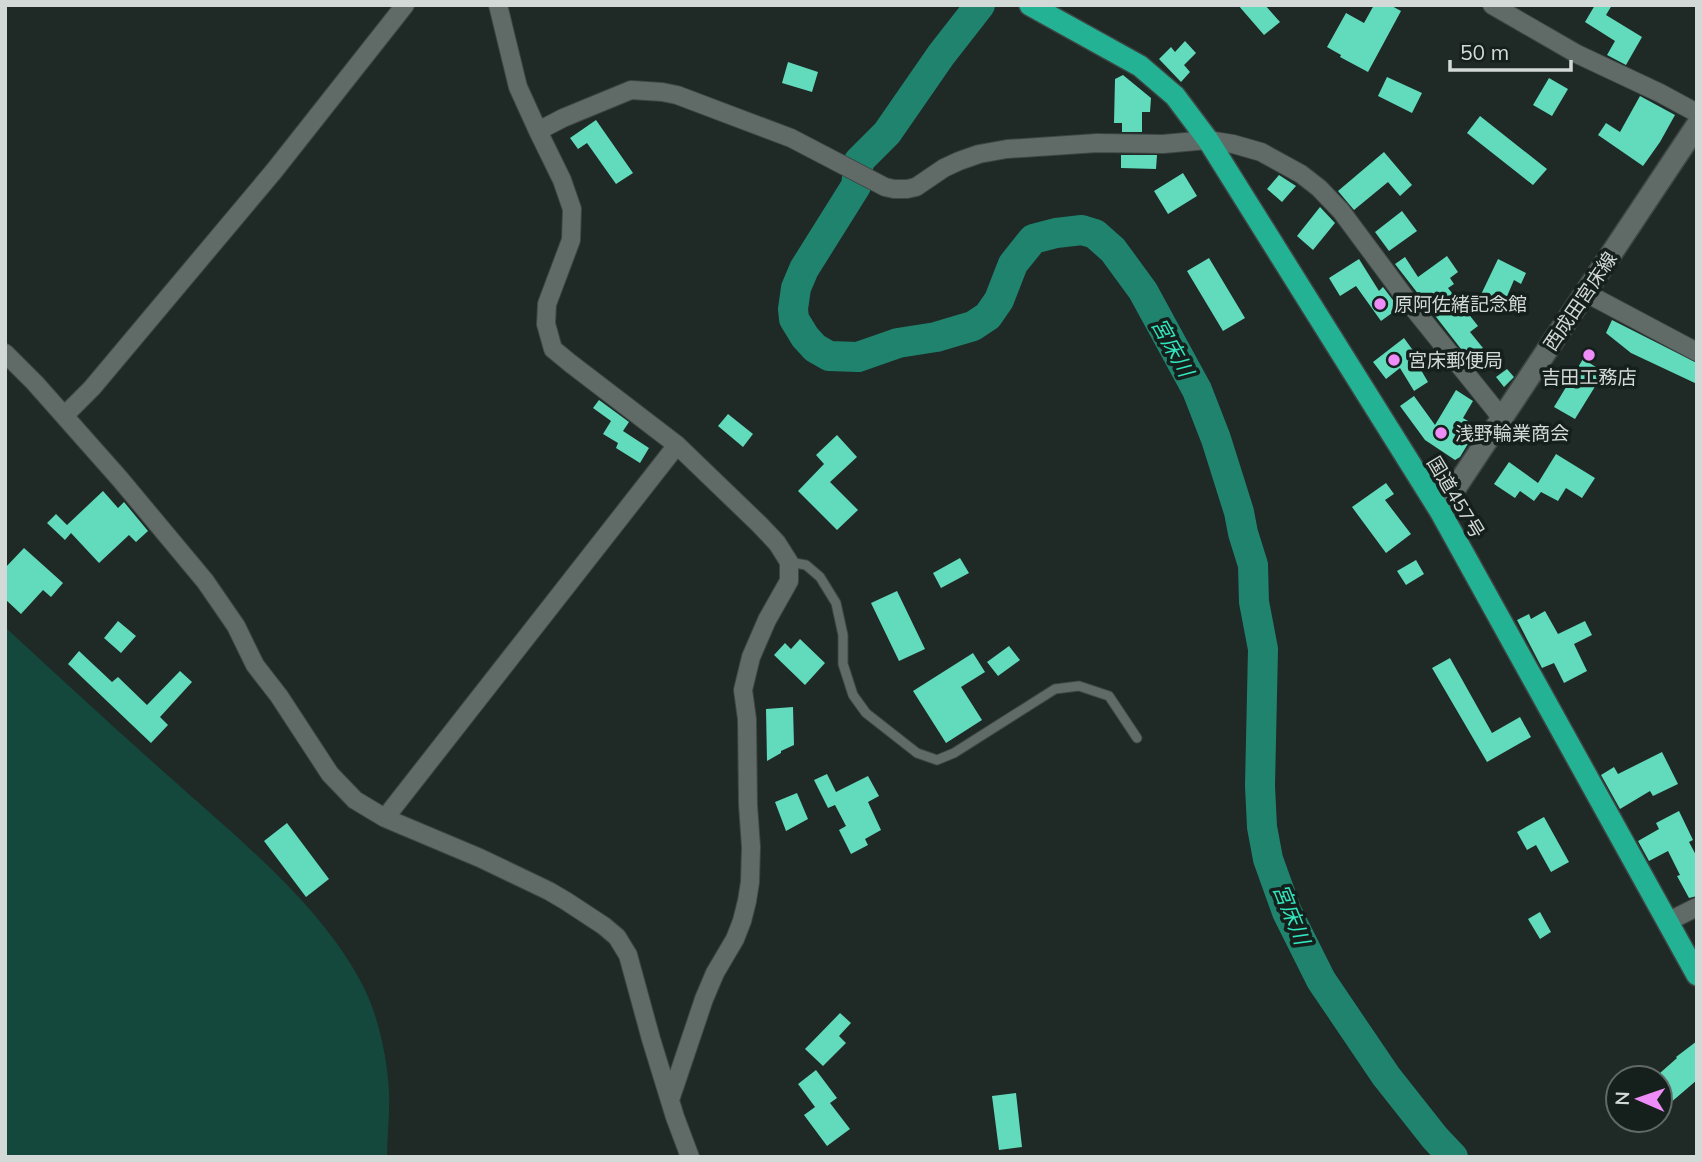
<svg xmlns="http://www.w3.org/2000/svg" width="1702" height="1162" viewBox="0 0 1702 1162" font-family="Mulish,'Noto Sans JP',sans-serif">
<rect width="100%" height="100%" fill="#1f2926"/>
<!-- green -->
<path fill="#15483c" d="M5,627C58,676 111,725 165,773C234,835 325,907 365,990C379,1019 388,1062 389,1093C390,1114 387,1136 387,1157H5Z"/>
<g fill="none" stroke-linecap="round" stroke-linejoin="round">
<!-- river -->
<path stroke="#20836d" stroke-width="30" d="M980,5L941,55L887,133L859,161L856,186L804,269L796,288L793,309L794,319L805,337L815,348L829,356L858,357L898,343L936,337L973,326L988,316L999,300L1013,264L1033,239L1056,233L1082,230L1095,234L1113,250L1143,291L1197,390L1216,439L1239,512L1243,533L1253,565L1254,602L1263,649L1260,786L1262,827L1268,859L1287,912L1321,980L1386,1076L1435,1138L1453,1157"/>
</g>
<!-- building -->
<path fill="#61dbbb" d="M1238,5H1265L1280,22L1264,35Z
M1374,5H1390L1401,11L1368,72L1340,57L1341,55L1327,47L1346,13L1364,23Z
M1595,5H1612L1606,15L1642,37L1626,65L1607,55L1615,41L1585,22Z
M1185,41L1196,53L1184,65L1190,72L1181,82L1159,59L1171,47L1175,52Z
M788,62L818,72L812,92L782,83Z
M1123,75L1151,98L1150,112H1142V132H1122V123H1114L1115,79Z
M1387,77L1422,93L1412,113L1378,96Z
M1549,78L1568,89L1552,116L1533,105Z
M1640,96L1675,115L1660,142L1643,166L1598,135L1606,123L1620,132Z
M1480,116L1547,169L1533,185L1467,133Z
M596,120L633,173L616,184L587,143L578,149L570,138Z
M1384,152L1412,185L1400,196L1388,182L1354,210L1338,191Z
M1121,155H1157L1156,169L1121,168Z
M1183,173L1197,196L1168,214L1154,191Z
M1279,175L1296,186L1282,202L1267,189Z
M1320,207L1335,223L1313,250L1297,236Z
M1402,211L1417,231L1389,251L1375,232Z
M1447,256L1458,272L1450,278L1454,284L1448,288L1478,326L1470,332L1483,348L1468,358L1395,264L1405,257L1418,277Z
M1209,258L1245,318L1223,331L1187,271Z
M1359,259L1379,291L1383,287L1399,308L1381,321L1356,286L1340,296L1329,278Z
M1498,259L1526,273L1521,284L1514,280L1505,301L1494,296L1489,310L1476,305Z
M1612,320L1697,363V384L1631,353L1606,333Z
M1404,338L1417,356L1414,358L1428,382L1414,391L1400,368L1386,379L1373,362Z
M1583,359L1604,372L1575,419L1554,407Z
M1507,369L1514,377L1504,387L1496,377Z
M1456,390L1473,401L1463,418L1478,427L1460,457L1455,460L1425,440L1400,406L1414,396L1435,425Z
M599,400L629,422L623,431L649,448L640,463L616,448L618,443L603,434L611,421L593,408Z
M728,414L753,434L743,447L718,426Z
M837,435L857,457L830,482L858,510L837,530L798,491L824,464L816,455Z
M1556,454L1595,478L1582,498L1566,488L1558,501L1541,492L1534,501L1520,491L1515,498L1494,484L1509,462L1538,483Z
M1386,483L1394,494L1385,500L1411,534L1386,553L1352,507Z
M103,491L118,508L124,502L148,531L136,542L129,535L99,563L71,533L65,540L47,523L56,514L67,525Z
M24,548L63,583L51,597L43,590L21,614L5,599V568Z
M960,558L969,573L941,588L933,573Z
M1416,560L1424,574L1406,585L1397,571Z
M897,591L925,649L899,661L871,603Z
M1545,611L1558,634L1585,621L1592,635L1574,644L1587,671L1564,683L1554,663L1542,668L1517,620L1529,614L1531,619Z
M118,621L136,636L121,653L104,638Z
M800,639L825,663L805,685L774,655L785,643L791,649Z
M1009,646L1020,660L998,676L987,662Z
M79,651L112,682L118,677L147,705L180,671L192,682L160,717L168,725L151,743L68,664Z
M973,653L985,672L961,687L982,720L946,743L913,691Z
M1450,658L1492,733L1520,717L1531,737L1487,762L1432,668Z
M793,707L794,745L781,751V753L767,761L766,709Z
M1662,752L1678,784L1653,796L1650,791L1620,809L1601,775L1614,767L1618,774Z
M827,774L836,792L868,776L879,796L868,802L881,830L865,839L868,845L851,854L839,830L846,826L835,805L828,808L814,780Z
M797,793L808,819L786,831L775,802Z
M1679,811L1693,840L1689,842L1697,857V896L1689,898L1677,876L1680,875L1668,851L1649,861L1638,841L1659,829L1656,823Z
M1544,817L1569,862L1551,872L1536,845L1527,850L1517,832Z
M287,823L329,879L306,897L264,841Z
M1540,912L1551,932L1540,939L1528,919Z
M840,1013L851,1023L839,1036L846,1043L823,1066L805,1049Z
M1697,1041V1080L1669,1104L1660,1093V1073L1677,1058L1676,1057Z
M816,1070L837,1098L830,1103L850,1129L827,1146L804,1115L815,1107L798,1084Z
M1016,1093L1022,1147L999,1150L992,1096Z"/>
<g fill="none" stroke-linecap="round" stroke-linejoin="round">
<!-- lane casing -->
<g stroke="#3d4643" stroke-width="11">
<path id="lane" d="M789,562L806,565L820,577L836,603L843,635V664L853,695L866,713L917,753L937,760L954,753L1055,689L1079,686L1109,696L1137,738"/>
</g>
<!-- street casing -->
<g stroke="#3d4643" stroke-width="20">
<path id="street" d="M498,5L518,87L538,131L562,180L572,209L571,240L547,304L546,324L553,349L570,363L677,445L759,524L777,543L789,562V581L767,620L751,657L743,690L747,719L748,805L751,847L750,882L747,901L742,921L735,939L715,973L704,999L670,1100
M1492,5L1577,54L1660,93L1697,113
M538,131L563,118L631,90L662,92L677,95L791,138L885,187L894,189H907L916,187L944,168L959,161L979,154L1007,149L1097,143L1163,144L1208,140L1233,144L1261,152L1301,174L1319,188L1341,211L1410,304L1501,417
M1586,293L1697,352
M5,353L35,383L120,479L205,581L236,626L255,665L279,696L330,774L355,800L385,818L480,858L549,891L566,901L604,926L617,937L628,955L651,1039L675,1117L690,1157
M64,416L92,388L274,171L405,5
M385,818L677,445
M1667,922L1697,907"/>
</g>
<!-- secondary casing -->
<g stroke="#3d4643" stroke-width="24">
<path id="secondary" d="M1440,511L1697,125"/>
</g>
<!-- highway casing -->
<g stroke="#3d4643" stroke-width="24">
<path id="highway" d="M1030,5L1140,66L1175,96L1208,140L1440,511L1697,975"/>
</g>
<!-- lane -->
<use href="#lane" stroke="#606b67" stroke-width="9"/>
<!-- street -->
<use href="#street" stroke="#606b67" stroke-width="18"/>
<!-- secondary -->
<use href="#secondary" stroke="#606b67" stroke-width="21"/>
<!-- highway -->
<use href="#highway" stroke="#23b293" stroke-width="21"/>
</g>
<!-- markers -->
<g fill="#ee8cf8" stroke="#151f1c" stroke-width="2.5">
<circle cx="1380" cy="304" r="7"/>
<circle cx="1589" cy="355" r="7"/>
<circle cx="1394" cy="360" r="7"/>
<circle cx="1441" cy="433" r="7"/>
</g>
<g text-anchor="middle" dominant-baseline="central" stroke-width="7" stroke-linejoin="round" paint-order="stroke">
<!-- street labels -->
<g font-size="19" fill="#d3d9d7" stroke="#151f1c">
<text transform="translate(1580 301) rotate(-56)">西成田宮床線</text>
<text transform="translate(1456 497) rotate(59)">国道457号</text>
</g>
<!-- poi labels -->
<g font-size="19" fill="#d3d9d7" stroke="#151f1c" text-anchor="start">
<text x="1394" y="304">原阿佐緒記念館</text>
<text x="1408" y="360">宮床郵便局</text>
<text x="1589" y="377" text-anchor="middle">吉田工務店</text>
<text x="1455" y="433">浅野輪業商会</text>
</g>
<!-- water labels -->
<g font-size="21" font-style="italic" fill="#32e6be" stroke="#151f1c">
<text transform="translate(1173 347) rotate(61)">宮床川</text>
<text transform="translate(1292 914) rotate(68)">宮床川</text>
</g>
</g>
<!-- border -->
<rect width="1702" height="1162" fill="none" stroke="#d3d9d7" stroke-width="14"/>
<!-- north arrow -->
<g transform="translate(1639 1099) rotate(272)"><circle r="33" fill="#151f1c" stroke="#616967" stroke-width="2"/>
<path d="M0-5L12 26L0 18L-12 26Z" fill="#ee8cf8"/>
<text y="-10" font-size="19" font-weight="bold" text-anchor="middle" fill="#d3d9d7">N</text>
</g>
<!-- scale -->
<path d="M1450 60v10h121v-10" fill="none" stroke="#d3d9d7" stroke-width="3.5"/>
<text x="1460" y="60" font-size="21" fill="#d3d9d7" stroke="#151f1c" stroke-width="5" paint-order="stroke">50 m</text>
</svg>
